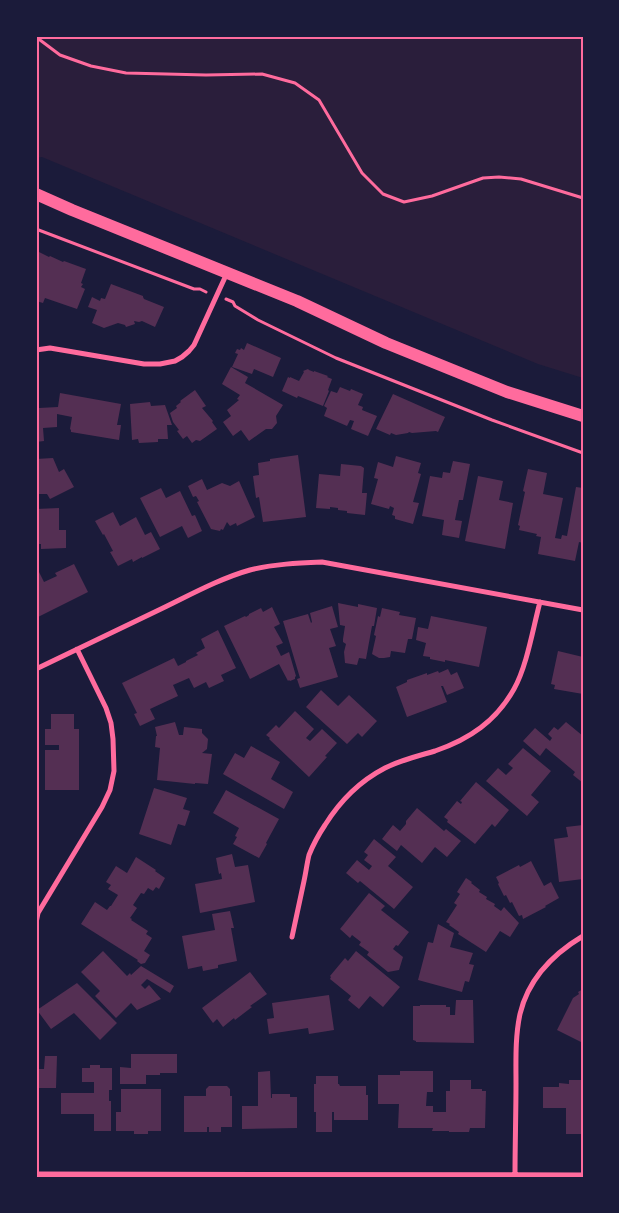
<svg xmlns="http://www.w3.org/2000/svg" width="619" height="1213" viewBox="0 0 619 1213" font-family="'Source Serif 4',serif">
<rect width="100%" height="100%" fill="#1b1b3a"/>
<!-- green -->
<path fill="#2a1e3b" d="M36,36H583V378L538,364L42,157L36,158Z"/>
<!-- building -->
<path fill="#542f53" d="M39,252L49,257L50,256L63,262L64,261L86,269L81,283L83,284L81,287L85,289L77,309L45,298L43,303L36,301V253H39Z
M111,284L143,296V297L144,299L164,307L155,327L142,321L139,322L134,321L135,324L126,327L125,325L118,323L104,328L92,323L97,310L88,307L92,297L100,301L101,298L105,299Z
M247,343L281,358L273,377L254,369L252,374L232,367L238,354L235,353L237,349L240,350L241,348L244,350Z
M231,367L248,377L245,383L283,405L276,416L277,423L272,429H266L249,441L241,430L233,436L223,422L231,416L227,410L239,400L237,399L240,395L222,384Z
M308,369L309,370L314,372V371L328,376L327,377L332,379L328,390L329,391L323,406L298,396L297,398L282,391L288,377L290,378V377L299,381L304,372L303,371Z
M340,387L350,391L351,389L363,394L358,405L363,407L362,410L377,416L368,436L351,429L354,421L350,420L347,426L324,416L327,408L324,406L331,391L337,393Z
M195,390L206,406L202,408L213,421L212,422L217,429L200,441L196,440L192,443L187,436L183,439L177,431L179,430L173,422L170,413L177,408L176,406L181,402L180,401Z
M60,393L121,404L117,425H121L119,440L71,432V430L70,429L72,417L57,414V427L43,428L44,441L36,442V409H39V408L58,407Z
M393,394L445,417L438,432L436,431L412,433L409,432L408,433L396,435L391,433L390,435L376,429Z
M150,402L151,406L165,405L172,425H167L168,439H158V442L139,443L138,439L132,440L130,404Z
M298,455L306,517L263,522L259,497L256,498L253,476L259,475L258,463L270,461V459Z
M396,456L421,463L418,473L421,474L413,502L419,503L413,524L395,519V516L392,515L394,508L390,506L389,509L371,504L378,479L374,478L378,462L393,467Z
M53,458L59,472L64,469L74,487L50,499L47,494H36V459Z
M453,461L470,464L463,500H459L455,520L462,521L459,538L442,535L444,520L422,516L430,476L442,478L443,472L450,473Z
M341,464L361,466L364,468L362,493H367L365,515L347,513V511L338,510V508L330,507V509L316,508L319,474L340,476Z
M528,469L547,473L543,494L563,498L555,538L561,539L562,535L567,536L576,487L583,488V543L579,542L575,561L538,554L541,537L536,536L537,534L519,530L520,526L518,525L525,492L523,491Z
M478,476L503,481L499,500L513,503L505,549L465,541Z
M202,479L207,490L222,483L230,486L239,481L255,517L237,526L236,523L230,526L227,522L223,530L221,529L220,531L211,529L197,502L199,501L196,496L193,497L188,486Z
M161,488L166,498L180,491L192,516L195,515L202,531L188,538L182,526L160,537L140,498Z
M59,508V530H66V548L41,549V544H36V509Z
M113,512L120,526L136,517L145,535L151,532L160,549L142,558V557L133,562L132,559L118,566L110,552L113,551L104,534L103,535L95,521Z
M74,564L88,592L36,618V566L44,582L57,576L55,573Z
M338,603L358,607V604L377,608L374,626H372L366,659L359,658L357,665L345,663L344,652L346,644L343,642V639L345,626L340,625Z
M332,606L338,627L330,629L336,646L329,648L338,677L300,688L297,679L300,678L283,621L308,614L311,623L312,622L310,613Z
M272,607L280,624L274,627L283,643L276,646L281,656L289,652L296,676L295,677V679L290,681L289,680L288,681L279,664L250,679L224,626L245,616L246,617L249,615V614L261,608L263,612Z
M382,608L400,612L399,615L416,618L412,639H408L405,653L391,651L390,657L384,658H379L372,654L376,636L374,635L378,616L380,617Z
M431,616L487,627L479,667L445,660V662L430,659V657L423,656L426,643L416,640L418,627L428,629Z
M218,630L236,668L221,675L224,681L209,688L206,682L194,688L189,678L173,685L178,696L150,709L155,719L140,726L134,714L137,713L122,683L174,658L178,666L186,662V661L198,655L196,653L205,648L201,639Z
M558,651L583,657V694L554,689L555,685L551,684Z
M448,669L451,675L457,672L464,688L447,695L443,686H441L447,702L407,717L396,687L407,682V680L427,673V675L438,671L439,673Z
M321,690L338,706L349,695L377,721L362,737L358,733L347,744L306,707Z
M295,711L314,729L306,738L310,741L322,729L337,743L325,756L327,757L309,777L269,739L270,738L266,735L276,725L279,728Z
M51,714H74V729H79V790H45V750H59V745H45V729H51Z
M175,722L179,735H183L184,727L202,729V733L208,739L207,749L202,753L212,754L208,784L195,783V784L157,780L160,748L155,747L156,736H157L155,727Z
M566,722L583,736V783L573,775L575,772L546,748L540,756L523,741L535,728L550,741L552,738L548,734L554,727L558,730Z
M251,746L280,762L271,779L293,792L284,809L223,774L235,753L244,758Z
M523,748L551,771L531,795L539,802L527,816L486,781L498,768L506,775L513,768L508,764Z
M476,782L509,810L495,827L492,824L475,844L447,822L448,820L444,817L457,801L461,804L462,802L460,801Z
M154,788L187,798L183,809L190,811L185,826L178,824L171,845L139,834Z
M226,790L279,819L266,843L267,844L259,858L233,844L237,837L235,836L239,828L213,813Z
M417,808L444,831L446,829L461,841L447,857L435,847L422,863L401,845L397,851L382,839L393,825L400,831L406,824V821Z
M583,825V857H581V862H583V879L559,882L554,839L568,837L566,827Z
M374,839L396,857L388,866L413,887L394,909L360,881L358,883L346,873L357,860L369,870L372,866L364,860L368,855L364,852Z
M232,854L235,867L248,865L255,902L200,913L195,884L222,879L221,873L219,874L216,858Z
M136,857L156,870L155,871L165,878L159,889L156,887L153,891L148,888L144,894L141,893L133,905L137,908L130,918L132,919L131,920L148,931L146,934L152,938L144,951L150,955L145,963L141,964L137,961L138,960L81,924L95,902L107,910L110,906H111L118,895L108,889L111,885L106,882L116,866L127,873Z
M531,861L544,886L551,882L559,898L545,906L546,907L523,919L522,915L519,916L512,902L510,903L506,895L504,896L498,884L499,883L496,877L519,865L520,867Z
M466,878L472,882L471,883L480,890L479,892L487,897L486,899L495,904L494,906L501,911L504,907L519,923L510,937L500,931L486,952L458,934L459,932L449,925L450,924L446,922L457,905L454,903L460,894L457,892Z
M369,893L385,906L381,910L409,932L398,946L396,945L393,949L403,957L399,970L388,972L367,955L369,952L359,945L361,942L352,935L350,938L340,929Z
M230,911L234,928H231L237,961L218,965V968L203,971L202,966L188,969L182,936L215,930L212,914Z
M438,924L454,933L450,947L473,953L469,964L474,965L469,982L465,981L462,992L418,980L428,942L433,943Z
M103,951L127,976L130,973L131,975L141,966L174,986L170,993L147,979L141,985L145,989L149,985L161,999L137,1010L131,1003L116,1018L95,996L100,991L81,972Z
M356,951L400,987L383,1007L370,996L359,1009L348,1000L351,996L330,979L331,977L330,976L345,958L348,961Z
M250,972L267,994L250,1006L252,1007L235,1020L234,1018L223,1027L217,1019L213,1023L202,1008Z
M77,983L117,1023L100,1040L74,1013L51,1029L37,1010Z
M583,989V1043L557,1030L573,998L579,994L578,992Z
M329,995L334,1030L309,1034L308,1028L269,1034L267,1019L274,1018L272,1003Z
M456,1000H473L474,1043L416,1042V1041L413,1040V1006H420V1005H446V1007H450V1015H455Z
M131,1054H177V1073H160V1075H146V1084H120V1067L131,1068Z
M45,1056H57L56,1088H38V1097H36V1069H44Z
M90,1065H100V1068H112V1090H109V1101H111V1131H94V1114H61V1093H94V1082H82V1068H90Z
M270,1071L271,1098H272V1094H290V1097H297V1128L242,1129V1106H258V1072Z
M400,1071H433V1092H427L426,1106H433V1112H446V1091H450V1080H471V1089H482V1091H486L485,1128H470L469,1132H449V1131H432L433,1128H398L399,1104H378V1075H400Z
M316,1076H338V1084H339L340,1086H366V1095H368V1120H334V1112H332V1132H316V1112H314V1084H316Z
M569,1080H583V1134H566V1108H543V1087H559V1083L569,1084Z
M209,1086H227L230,1089V1096H232V1127H221V1132H209V1127H207V1132H184V1096H206V1089Z
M121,1089H161V1131H148V1134H134V1131H116V1112H121Z"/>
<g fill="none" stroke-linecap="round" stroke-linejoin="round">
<!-- path -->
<path stroke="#ff6b9d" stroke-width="3" d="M36,37L60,55L91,66L126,73L206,75L262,74L295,83L319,100L362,173L383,194L404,202L432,196L483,178L499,177L521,179L583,198
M36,229L194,289H200L206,292
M226,299L233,302L235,306L258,320L336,358L492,420L583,453"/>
<!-- minor -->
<path stroke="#ff6b9d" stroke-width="5" d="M36,350L50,348L144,364H160L175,361L182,357L189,351L194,345L227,273
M36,669C78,649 121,628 163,608C190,595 221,578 250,570C274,564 298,563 322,562L583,610
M36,923L38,913L102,807L110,790L114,771L113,739L111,723L106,708L77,649
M292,937C296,918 300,900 304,881C306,872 307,863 309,855C313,845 319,834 325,825C340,801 360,781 385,768C401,760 418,756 435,751C470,739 496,721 514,689C527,666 533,628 540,602
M36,1174L583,1175
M515,1175C515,1144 516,1114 516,1083C516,1061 515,1037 520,1014C528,980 553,954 583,936"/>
<!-- primary -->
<path stroke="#ff6b9d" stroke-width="12" d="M36,194L72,210L297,301L386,343L460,373L507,392L583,416"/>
</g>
<!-- border -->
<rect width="619" height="1213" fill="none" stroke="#1b1b3a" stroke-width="75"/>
<rect x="38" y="38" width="544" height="1138" fill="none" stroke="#ff6b9d" stroke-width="2"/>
</svg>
